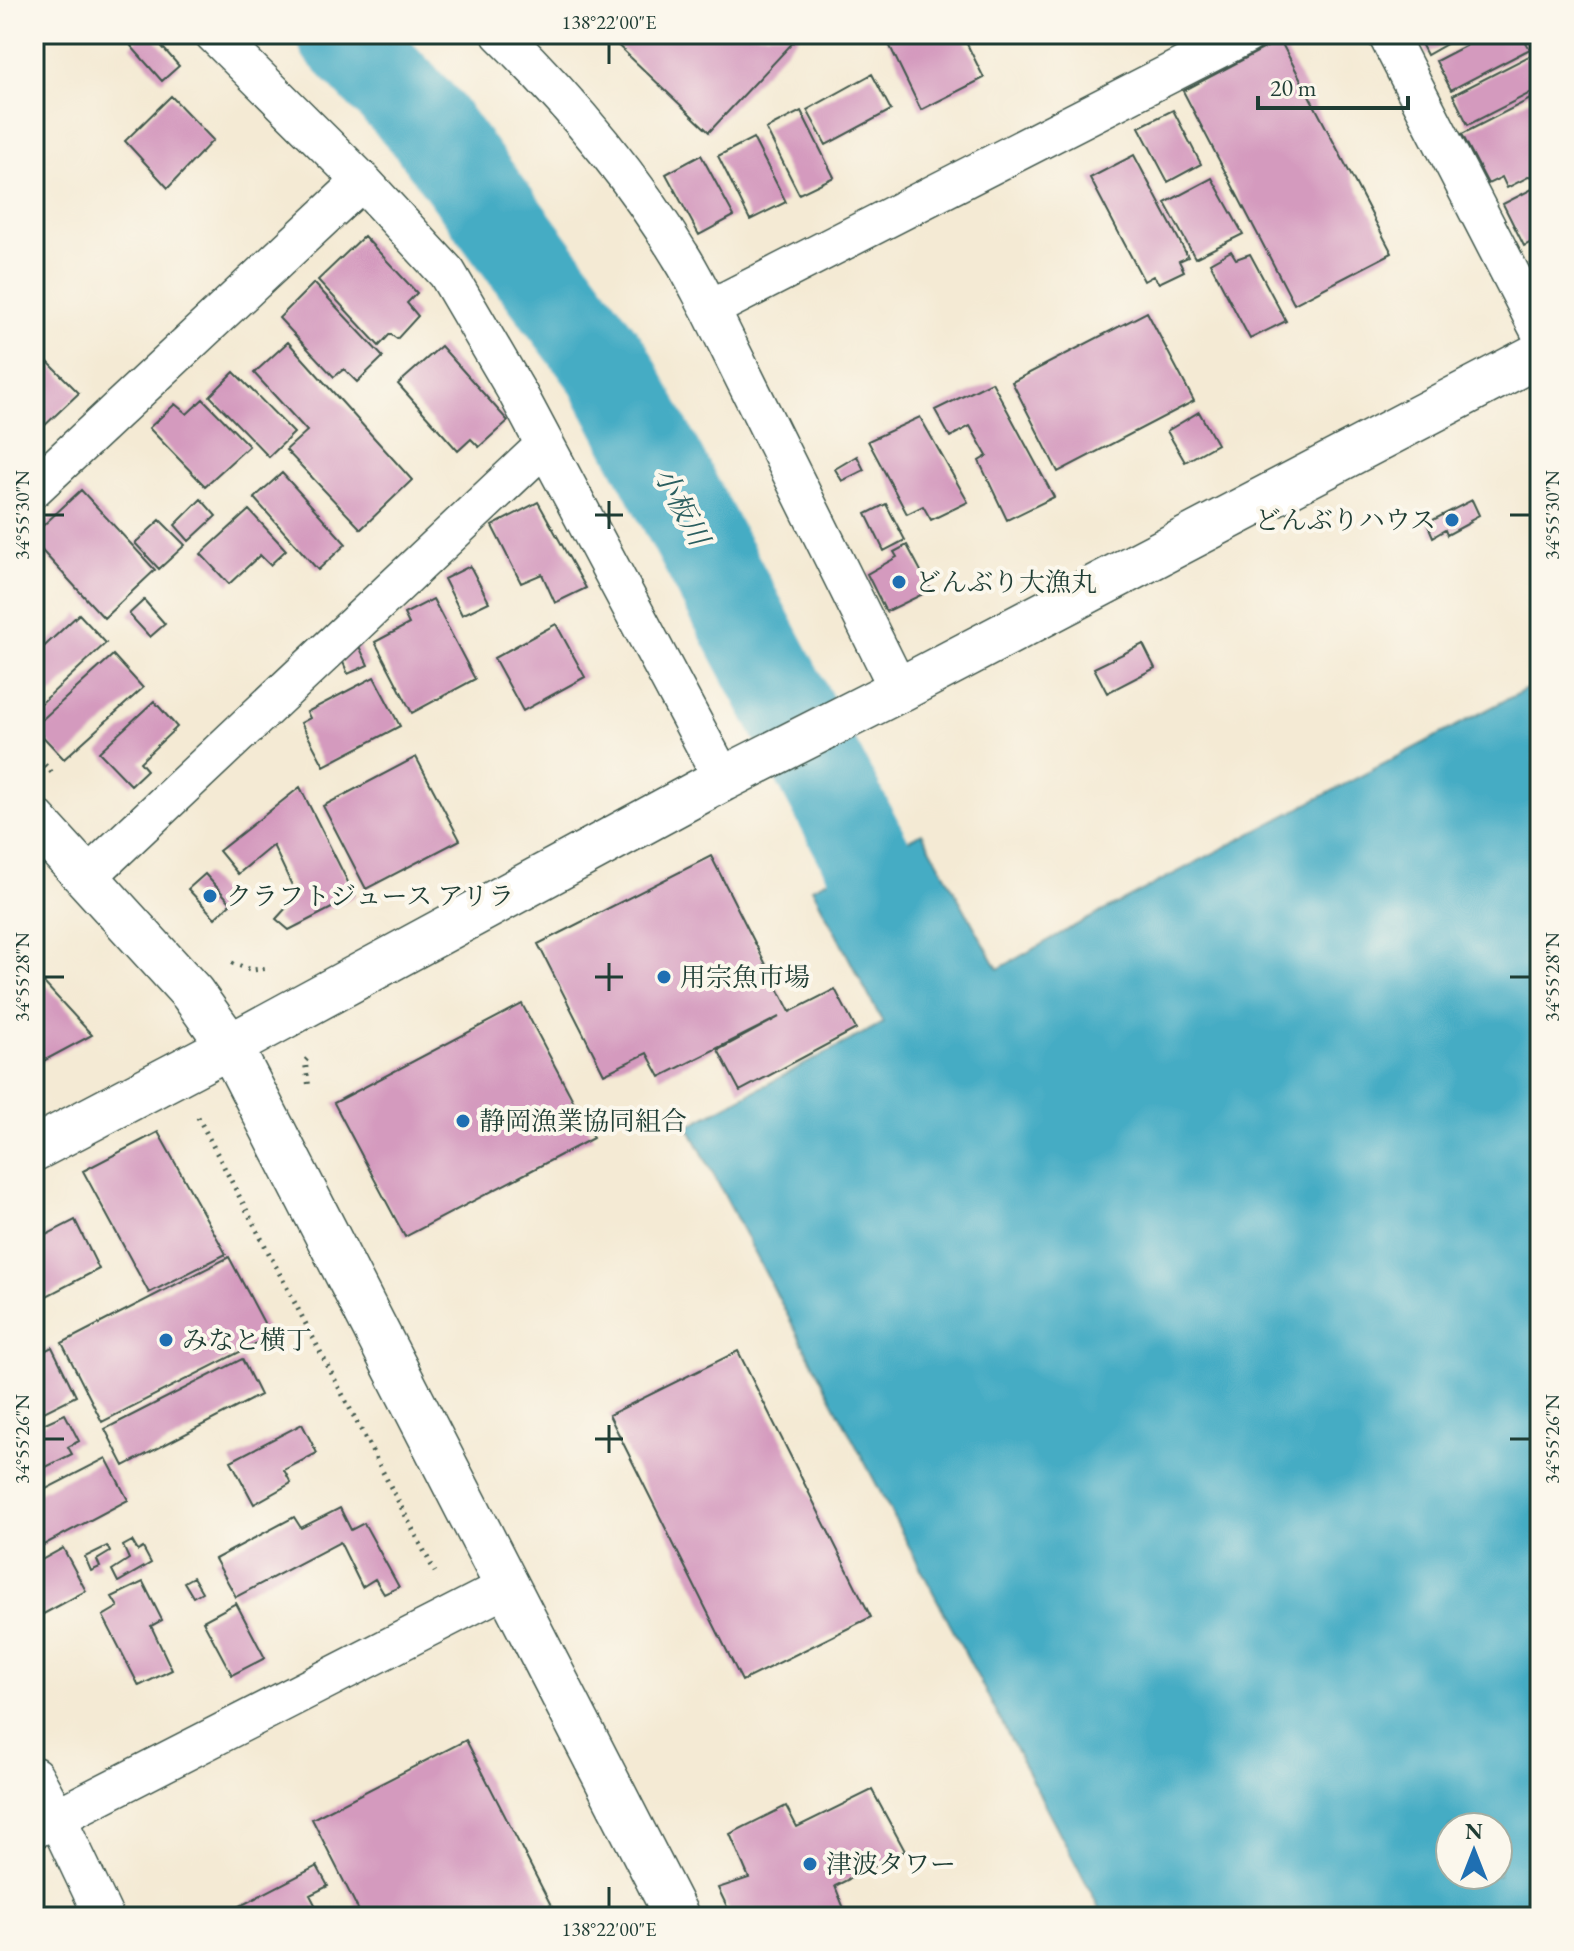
<svg xmlns="http://www.w3.org/2000/svg" width="1574" height="1951" viewBox="0 0 1574 1951" font-family="'EB Garamond','Noto Serif JP',serif">
<rect width="100%" height="100%" fill="#fbf7ec"/>
<filter id="ink" filterUnits="userSpaceOnUse"><feTurbulence type="fractalNoise" baseFrequency=".0125" numOctaves="2"/><feDisplacementMap in="SourceGraphic" scale="16" xChannelSelector="R" yChannelSelector="G"/><feConvolveMatrix kernelMatrix="1 2 1 2 8 2 1 2 1" color-interpolation-filters="sRGB"/></filter>
<filter id="wash" filterUnits="userSpaceOnUse"><feTurbulence type="fractalNoise" baseFrequency=".006" numOctaves="4" result="noise"/><feDisplacementMap in="SourceGraphic" scale="32" xChannelSelector="R" yChannelSelector="G"/><feGaussianBlur stdDeviation="1.8" result="paint"/><feColorMatrix in="noise" values="0 0 0 0 0 0 0 0 0 0 0 0 0 0 0 0 0 1.4 0 .05"/><feComposite in="paint" operator="in"/></filter>
<g filter="url(#wash)">
<rect width="100%" height="100%" fill="#f4ead4"/>
<!-- water -->
<path fill="#45acc4" stroke="#32747c" stroke-width="2" fill-rule="evenodd" d="M1540,682V1917H1104L688,1126L883,1023L812,888L922,833L998,969L1069,929ZM1450,1827H1498V1875H1450Z"/>
<g fill="none" stroke-linecap="round" stroke-linejoin="round">
<!-- river -->
<path stroke="#45acc4" stroke-width="90" d="M342,34L425,121L608,367L927,971"/>
</g>
<g id="blocks">
<!-- building -->
<path fill="#d49abe" d="M143,34H151L179,66L162,81L131,46Z
M606,34H801L709,132Z
M884,34H962L984,78L921,110Z
M1416,34H1464L1427,55Z
M1488,34H1521L1530,49L1451,90L1436,61Z
M1280,40L1392,253L1294,304L1183,91Z
M1531,55L1540,73V88L1468,125L1453,95Z
M872,74L891,110L826,145L807,110Z
M1540,94V171L1507,188L1502,177L1488,184L1462,134Z
M171,96L213,140L168,188L125,141Z
M1173,110L1201,164L1168,182L1139,127Z
M801,111L834,177L799,194L766,129Z
M753,138L786,202L750,220L718,156Z
M701,155L734,216L699,235L666,174Z
M1134,155L1188,257L1179,261L1184,271L1159,283L1153,276L1144,281L1090,178Z
M1212,178L1243,234L1195,258L1165,203Z
M1540,185V238L1524,246L1503,204Z
M364,236L417,293L407,303L418,316L397,339L390,334L379,346L318,280Z
M1231,251L1236,259L1250,254L1286,321L1250,339L1210,263Z
M314,283L383,357L357,382L344,369L334,377L279,318Z
M1147,312L1194,401L1058,472L1012,382Z
M288,342L412,480L361,529L286,450L307,431L254,373Z
M441,346L508,421L479,447L471,439L458,451L398,384Z
M34,348L79,393L41,429L34,421Z
M234,372L294,433L269,457L210,396Z
M992,382L1054,497L1007,520L979,461L987,456L970,426L950,437L935,410Z
M203,399L249,446L205,486L149,428L175,404L187,414Z
M1199,412L1217,444L1185,462L1167,431Z
M920,417L968,502L931,520L923,506L907,514L868,441Z
M857,456L864,470L842,481L835,469Z
M282,473L346,544L318,570L254,498Z
M81,490L155,570L104,618L34,542V534Z
M201,499L216,516L189,541L175,525Z
M1472,500L1479,515L1470,520L1471,522L1447,535L1445,530L1433,537L1427,523Z
M538,502L586,588L555,603L542,574L521,583L492,526Z
M886,504L905,540L884,551L866,514Z
M249,510L286,550L270,565L260,555L229,584L201,554Z
M160,520L185,545L159,569L135,543Z
M907,545L931,590L886,612L867,574L897,557L894,552Z
M470,566L489,602L462,615L444,579Z
M433,599L475,679L412,713L375,642L409,624L404,614Z
M144,600L165,624L150,637L129,614Z
M79,614L106,643L34,710V656Z
M556,624L585,677L523,711L494,658Z
M358,644L368,665L348,674L339,653Z
M1143,644L1155,668L1107,693L1094,668Z
M113,655L143,688L64,759L34,727Z
M374,677L400,726L324,766L301,723L310,718L307,712Z
M154,701L177,727L140,762L147,770L131,785L99,752Z
M416,757L460,840L366,889L323,806Z
M300,787L355,896L289,930L276,919L297,896L273,845L238,874L219,851Z
M711,856L790,1012L835,989L856,1029L740,1091L718,1050L779,1017L660,1077L647,1053L604,1074L538,944Z
M205,874L231,903L215,918L188,889Z
M34,972L92,1035L34,1066Z
M522,1004L593,1138L405,1237L334,1103Z
M158,1132L226,1254L149,1293L83,1171Z
M75,1220L99,1269L41,1299L34,1285V1241Z
M229,1257L271,1336L102,1422L62,1343Z
M52,1347L76,1396L34,1417V1356Z
M738,1351L871,1617L742,1681L609,1415Z
M242,1359L260,1395L124,1466L105,1429Z
M65,1414L79,1441L68,1447L72,1454L34,1473V1428Z
M302,1424L317,1453L284,1470L291,1483L254,1504L231,1461Z
M106,1458L128,1500L34,1550V1495Z
M340,1508L351,1530L364,1523L399,1587L384,1594L375,1579L362,1587L340,1542L236,1597L215,1559L294,1517L301,1528Z
M132,1541L138,1551L143,1548L151,1563L118,1582L112,1570L129,1559L123,1546Z
M107,1546L110,1552L97,1560L100,1567L91,1571L85,1557Z
M63,1548L86,1591L34,1619V1564Z
M193,1577L202,1592L193,1597L184,1582Z
M143,1582L162,1620L151,1626L172,1670L139,1686L103,1616L118,1607L112,1597Z
M236,1603L265,1658L232,1675L203,1621Z
M466,1740L557,1917H362L312,1819Z
M872,1790L905,1851L835,1886L847,1916L758,1917L755,1908L732,1917L718,1888L749,1878L730,1834L786,1806L797,1827Z
M317,1866L328,1886L310,1895L321,1916L219,1917Z"/>
</g>
</g>
<g filter="url(#ink)">
<use href="#blocks" fill-opacity="0" stroke="#3f574c" stroke-width="2"/>
<g fill="none" stroke-linecap="round" stroke-linejoin="round">
<!-- minor casing -->
<g stroke="#3f574c" stroke-width="41">
<path id="minor" d="M214,34L362,181L447,273L518,394L723,779
M501,34C568,100 631,174 680,255C691,272 700,291 710,309L899,690
M1387,34L1540,331
M710,309L1247,34
M34,488L362,181
M86,878L544,446
M34,1776L57,1818L104,1917
M34,1829L507,1587"/>
</g>
<!-- tertiary casing -->
<g stroke="#3f574c" stroke-width="47">
<path id="tertiary" d="M34,820L192,993L230,1046L677,1917
M34,1149L230,1046L723,779L899,690L1540,354"/>
</g>
<!-- path -->
<path stroke="#3f574c" stroke-width="5" stroke-dasharray="2 6" stroke-linecap="butt" d="M34,753L55,776
M232,963L252,970L268,968
M307,1059L305,1061L309,1088
M198,1117L435,1572"/>
<!-- minor -->
<use href="#minor" stroke="#fff" stroke-width="38"/>
<!-- tertiary -->
<use href="#tertiary" stroke="#fff" stroke-width="44"/>
</g>
</g>
<!-- ticks -->
<path fill="none" stroke="#1f3d34" stroke-width="3" d="M609,44V64M609,501V529M44,515H64M595,515H623M1510,515H1530M609,963V991M44,977H64M595,977H623M1510,977H1530M609,1425V1453M44,1439H64M595,1439H623M1510,1439H1530M609,1887V1907"/>
<!-- markers -->
<g fill="#1f6fb2" stroke="#fbf7ec" stroke-width="3">
<circle cx="1452" cy="520" r="8"/>
<circle cx="899" cy="582" r="8"/>
<circle cx="210" cy="896" r="8"/>
<circle cx="664" cy="977" r="8"/>
<circle cx="463" cy="1121" r="8"/>
<circle cx="166" cy="1340" r="8"/>
<circle cx="810" cy="1864" r="8"/>
</g>
<g text-anchor="middle" dominant-baseline="central" stroke-width="8" stroke-linejoin="round" paint-order="stroke">
<!-- poi labels -->
<g font-size="26" fill="#1f3d34" stroke="#fbf7ec" text-anchor="start">
<text x="1436" y="520" text-anchor="end">どんぶりハウス</text>
<text x="915" y="582">どんぶり大漁丸</text>
<text x="226" y="896">クラフトジュース アリラ</text>
<text x="680" y="977">用宗魚市場</text>
<text x="479" y="1121">静岡漁業協同組合</text>
<text x="182" y="1340">みなと横丁</text>
<text x="826" y="1864">津波タワー</text>
</g>
<!-- water labels -->
<g font-size="28" font-style="italic" fill="#2a5e5f" stroke="#fbf7ec">
<text transform="translate(682 506) rotate(62)">小板川</text>
</g>
</g>
<!-- margin -->
<rect width="1574" height="1951" fill="none" stroke="#fbf7ec" stroke-width="88"/>
<!-- north arrow -->
<g transform="translate(1474 1851)"><circle r="38" fill="#fbf7ec" stroke="#a3ada2" stroke-width="2"/>
<path d="M0-6L14 30L0 20L-14 30Z" fill="#1f6fb2"/>
<text y="-12" font-size="22" font-weight="bold" text-anchor="middle" fill="#1f3d34">N</text>
</g>
<!-- scale -->
<path d="M1258 96v12h150v-12" fill="none" stroke="#1f3d34" stroke-width="4"/>
<text x="1270" y="96" font-size="24" fill="#1f3d34" stroke="#fbf7ec" stroke-width="6" paint-order="stroke">20 m</text>
<rect x="44" y="44" width="1486" height="1863" fill="none" stroke="#1f3d34" stroke-width="3"/>
<g font-size="20" text-anchor="middle" fill="#1f3d34">
<text x="609" y="29">138°22'00"E</text>
<text transform="translate(22 515) rotate(-90)" y="7">34°55'30"N</text>
<text transform="translate(1552 515) rotate(-90)" y="7">34°55'30"N</text>
<text transform="translate(22 977) rotate(-90)" y="7">34°55'28"N</text>
<text transform="translate(1552 977) rotate(-90)" y="7">34°55'28"N</text>
<text transform="translate(22 1439) rotate(-90)" y="7">34°55'26"N</text>
<text transform="translate(1552 1439) rotate(-90)" y="7">34°55'26"N</text>
<text x="609" y="1936">138°22'00"E</text>
</g>
</svg>
